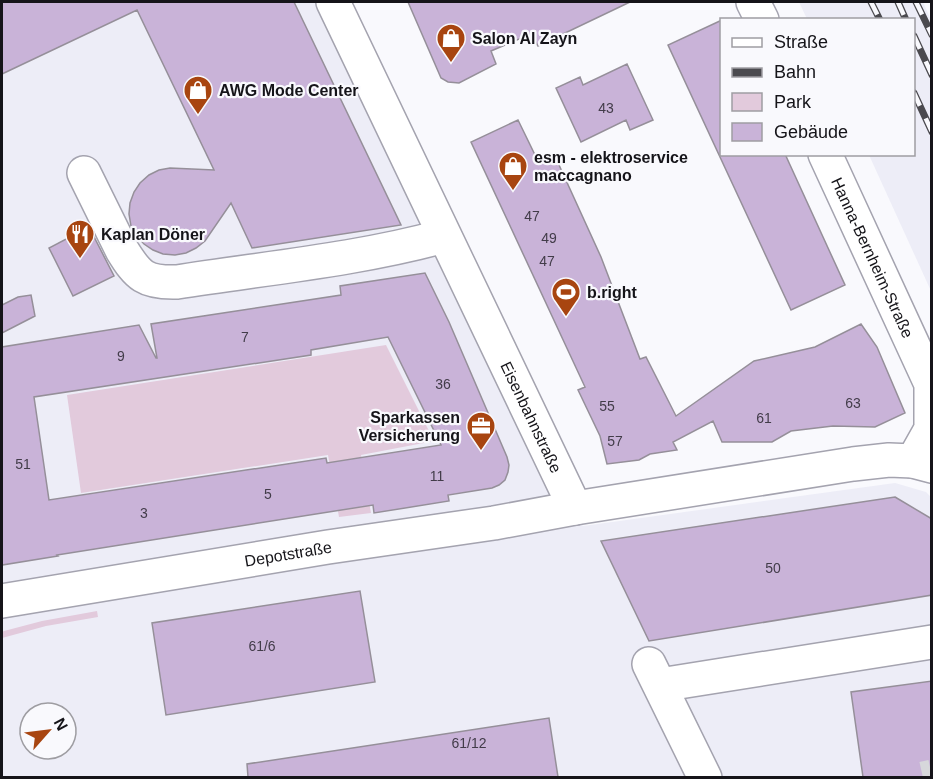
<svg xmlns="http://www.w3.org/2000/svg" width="933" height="779" viewBox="0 0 933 779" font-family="Arial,sans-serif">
<rect width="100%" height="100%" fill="#f9f9fd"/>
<!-- built -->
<path fill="#ededf7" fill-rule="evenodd" d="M2,2H333L583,526L895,483L926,492L931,497V777H2ZM30,713H66V749H30Z
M799,2H923L931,20V291L869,155L914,154V20L807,19Z"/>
<!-- green -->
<path fill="#e2cadc" d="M386,345L434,441L361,455L371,513L339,517L328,455L81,493L67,395Z
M97,611L98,617L46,626L2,638V632L4,631L42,621Z"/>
<!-- building -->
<path fill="#c9b3d8" stroke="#958f99" stroke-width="1.5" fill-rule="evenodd" d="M2,2H294L401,225L252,248L231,203L205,241L196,248L186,253L175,255L163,254L153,250L144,244L136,235L131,226L129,214L130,203L134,192L140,183L149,175L159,170L170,168L214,170L137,10L2,74Z
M408,2H630L538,46L531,34L491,51L496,64L459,83L448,82L441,78Z
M722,20V154H785L845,285L791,310L668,45Z
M627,64L653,120L630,130L626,120L581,142L556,88L580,77L583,85Z
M518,120L538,161L554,154L601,257L640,359L646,357L676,416L754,361L815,347L861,324L877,347L905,413L875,427L833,426L791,431L772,442H722L713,421L673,442L677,450L650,454L639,460L607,464L600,436L578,390L585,387L471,142Z
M89,227L114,276L73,296L49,248Z
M425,273L449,322L507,457L509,465L508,472L505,480L499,485L492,488L448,495L449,501L374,513L373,505L57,555L58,556L2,565V347L139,325L156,358H157L151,324L341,295L340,286ZM388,337L441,445L327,463L326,458L49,500L34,397L311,355V350Z
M31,295L35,316L2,333V305L18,297Z
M895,497L932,519V595L649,641L601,541Z
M360,591L375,682L166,715L152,623Z
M932,681V777H863L851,692Z
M549,718L558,777H248L247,764Z"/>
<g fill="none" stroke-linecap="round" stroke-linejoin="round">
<!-- minor-tunnel -->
<path stroke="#d7d7db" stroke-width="33" stroke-dasharray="33 16" stroke-linecap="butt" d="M923,778L932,776"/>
<!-- minor casing -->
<g stroke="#a4a3af" stroke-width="36">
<g id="minor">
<path id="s1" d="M333,2L575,508"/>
<path d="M753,2L762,20"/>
<path id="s2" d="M825,154L931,384V429L913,461"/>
<path d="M84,173L122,250C138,276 145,283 177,282C266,268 356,260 444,236"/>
<path id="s3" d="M2,601L328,547L494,523L575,508L853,464L889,460L913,461L932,466"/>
<path d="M649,664L705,778"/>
<path d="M660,685L932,642"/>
</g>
</g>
<!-- minor -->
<use href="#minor" stroke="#fff" stroke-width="33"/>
<!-- rail casing -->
<g stroke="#4b4a4f" stroke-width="7">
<path id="rail" d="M871,2L880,20
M898,2L906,20
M916,2L932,35
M914,36L932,75
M914,93L932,132"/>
</g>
<!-- rail -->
<use href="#rail" stroke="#f9f9fd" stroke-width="4.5" stroke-dasharray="14" stroke-linecap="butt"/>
</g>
<!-- icons -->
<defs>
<g id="shop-pin" transform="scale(1.5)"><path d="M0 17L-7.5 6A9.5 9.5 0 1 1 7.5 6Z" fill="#a84510" stroke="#f9f9fd"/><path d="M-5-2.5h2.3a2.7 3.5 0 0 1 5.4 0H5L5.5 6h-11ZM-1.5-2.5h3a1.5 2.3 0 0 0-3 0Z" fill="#fff"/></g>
<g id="restaurant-pin" transform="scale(1.5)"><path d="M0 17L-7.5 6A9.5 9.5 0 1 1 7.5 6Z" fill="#a84510" stroke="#f9f9fd"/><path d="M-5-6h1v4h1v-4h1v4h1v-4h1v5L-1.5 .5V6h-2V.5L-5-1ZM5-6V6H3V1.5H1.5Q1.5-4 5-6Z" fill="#fff"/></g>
<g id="stadium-pin" transform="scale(1.5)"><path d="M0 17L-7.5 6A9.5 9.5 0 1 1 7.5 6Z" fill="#a84510" stroke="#f9f9fd"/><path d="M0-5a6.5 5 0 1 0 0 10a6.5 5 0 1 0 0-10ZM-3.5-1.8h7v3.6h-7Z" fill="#fff"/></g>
<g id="office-pin" transform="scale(1.5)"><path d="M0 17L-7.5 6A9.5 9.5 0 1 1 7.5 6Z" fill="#a84510" stroke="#f9f9fd"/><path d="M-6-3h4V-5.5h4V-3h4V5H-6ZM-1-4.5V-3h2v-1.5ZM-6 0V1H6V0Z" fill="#fff"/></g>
</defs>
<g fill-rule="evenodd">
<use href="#shop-pin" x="451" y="38"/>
<use href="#shop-pin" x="198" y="90"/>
<use href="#shop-pin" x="513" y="166"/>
<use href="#restaurant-pin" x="80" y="234"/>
<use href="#stadium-pin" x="566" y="292"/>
<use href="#office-pin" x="481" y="426"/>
</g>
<g text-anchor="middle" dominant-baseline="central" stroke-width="4.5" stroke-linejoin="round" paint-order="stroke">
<!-- number labels -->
<g font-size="14" fill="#423c49">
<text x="606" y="108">43</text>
<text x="532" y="216">47</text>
<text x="549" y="238">49</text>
<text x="547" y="261">47</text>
<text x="245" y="337">7</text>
<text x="121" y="356">9</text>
<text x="443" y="384">36</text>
<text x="853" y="403">63</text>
<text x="607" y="406">55</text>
<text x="764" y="418">61</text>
<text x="615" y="441">57</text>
<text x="23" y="464">51</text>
<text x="437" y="476">11</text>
<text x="268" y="494">5</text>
<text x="144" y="513">3</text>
<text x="773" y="568">50</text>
<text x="262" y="646">61/6</text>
<text x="469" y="743">61/12</text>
</g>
<!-- poi labels -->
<g font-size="16" font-weight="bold" fill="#151419" stroke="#f9f9fd" text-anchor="start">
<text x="472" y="38">Salon Al Zayn</text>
<text x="219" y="90">AWG Mode Center</text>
<text x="534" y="157">esm - elektroservice<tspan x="534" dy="18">maccagnano</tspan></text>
<text x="101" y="234">Kaplan Döner</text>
<text x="587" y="292">b.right</text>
<text x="460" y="417" text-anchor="end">Sparkassen<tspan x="460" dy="18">Versicherung</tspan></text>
</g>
<!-- street labels -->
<g font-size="16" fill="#151419" stroke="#f9f9fd">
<text stroke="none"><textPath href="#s2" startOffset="114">Hanna-Bernheim-Straße</textPath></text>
<text stroke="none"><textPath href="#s1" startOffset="460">Eisenbahnstraße</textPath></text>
<text stroke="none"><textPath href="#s3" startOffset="290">Depotstraße</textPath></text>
</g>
</g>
<!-- border -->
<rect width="933" height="779" fill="none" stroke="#151419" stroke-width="6"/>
<!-- legend -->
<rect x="720" y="18" width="195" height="138" fill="#f9f9fd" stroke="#9e9da2" stroke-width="1.5"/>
<rect x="732" y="38" width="30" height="9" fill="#ffffff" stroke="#9e9da2" stroke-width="1.5"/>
<text x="774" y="48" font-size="18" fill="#151419">Straße</text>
<rect x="732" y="68" width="30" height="9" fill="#4b4a4f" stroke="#9e9da2" stroke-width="1.5"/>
<text x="774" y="78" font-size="18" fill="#151419">Bahn</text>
<rect x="732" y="93" width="30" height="18" fill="#e2cadc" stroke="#9e9da2" stroke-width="1.5"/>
<text x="774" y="108" font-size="18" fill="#151419">Park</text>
<rect x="732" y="123" width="30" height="18" fill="#c9b3d8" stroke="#9e9da2" stroke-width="1.5"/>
<text x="774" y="138" font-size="18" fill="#151419">Gebäude</text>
<!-- north arrow -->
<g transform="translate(48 731) rotate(62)"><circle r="28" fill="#f9f9fd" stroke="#9e9da2" stroke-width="1.5"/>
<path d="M0-4.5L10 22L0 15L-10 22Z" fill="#a84510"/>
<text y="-9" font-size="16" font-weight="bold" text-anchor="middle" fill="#151419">N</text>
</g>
</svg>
